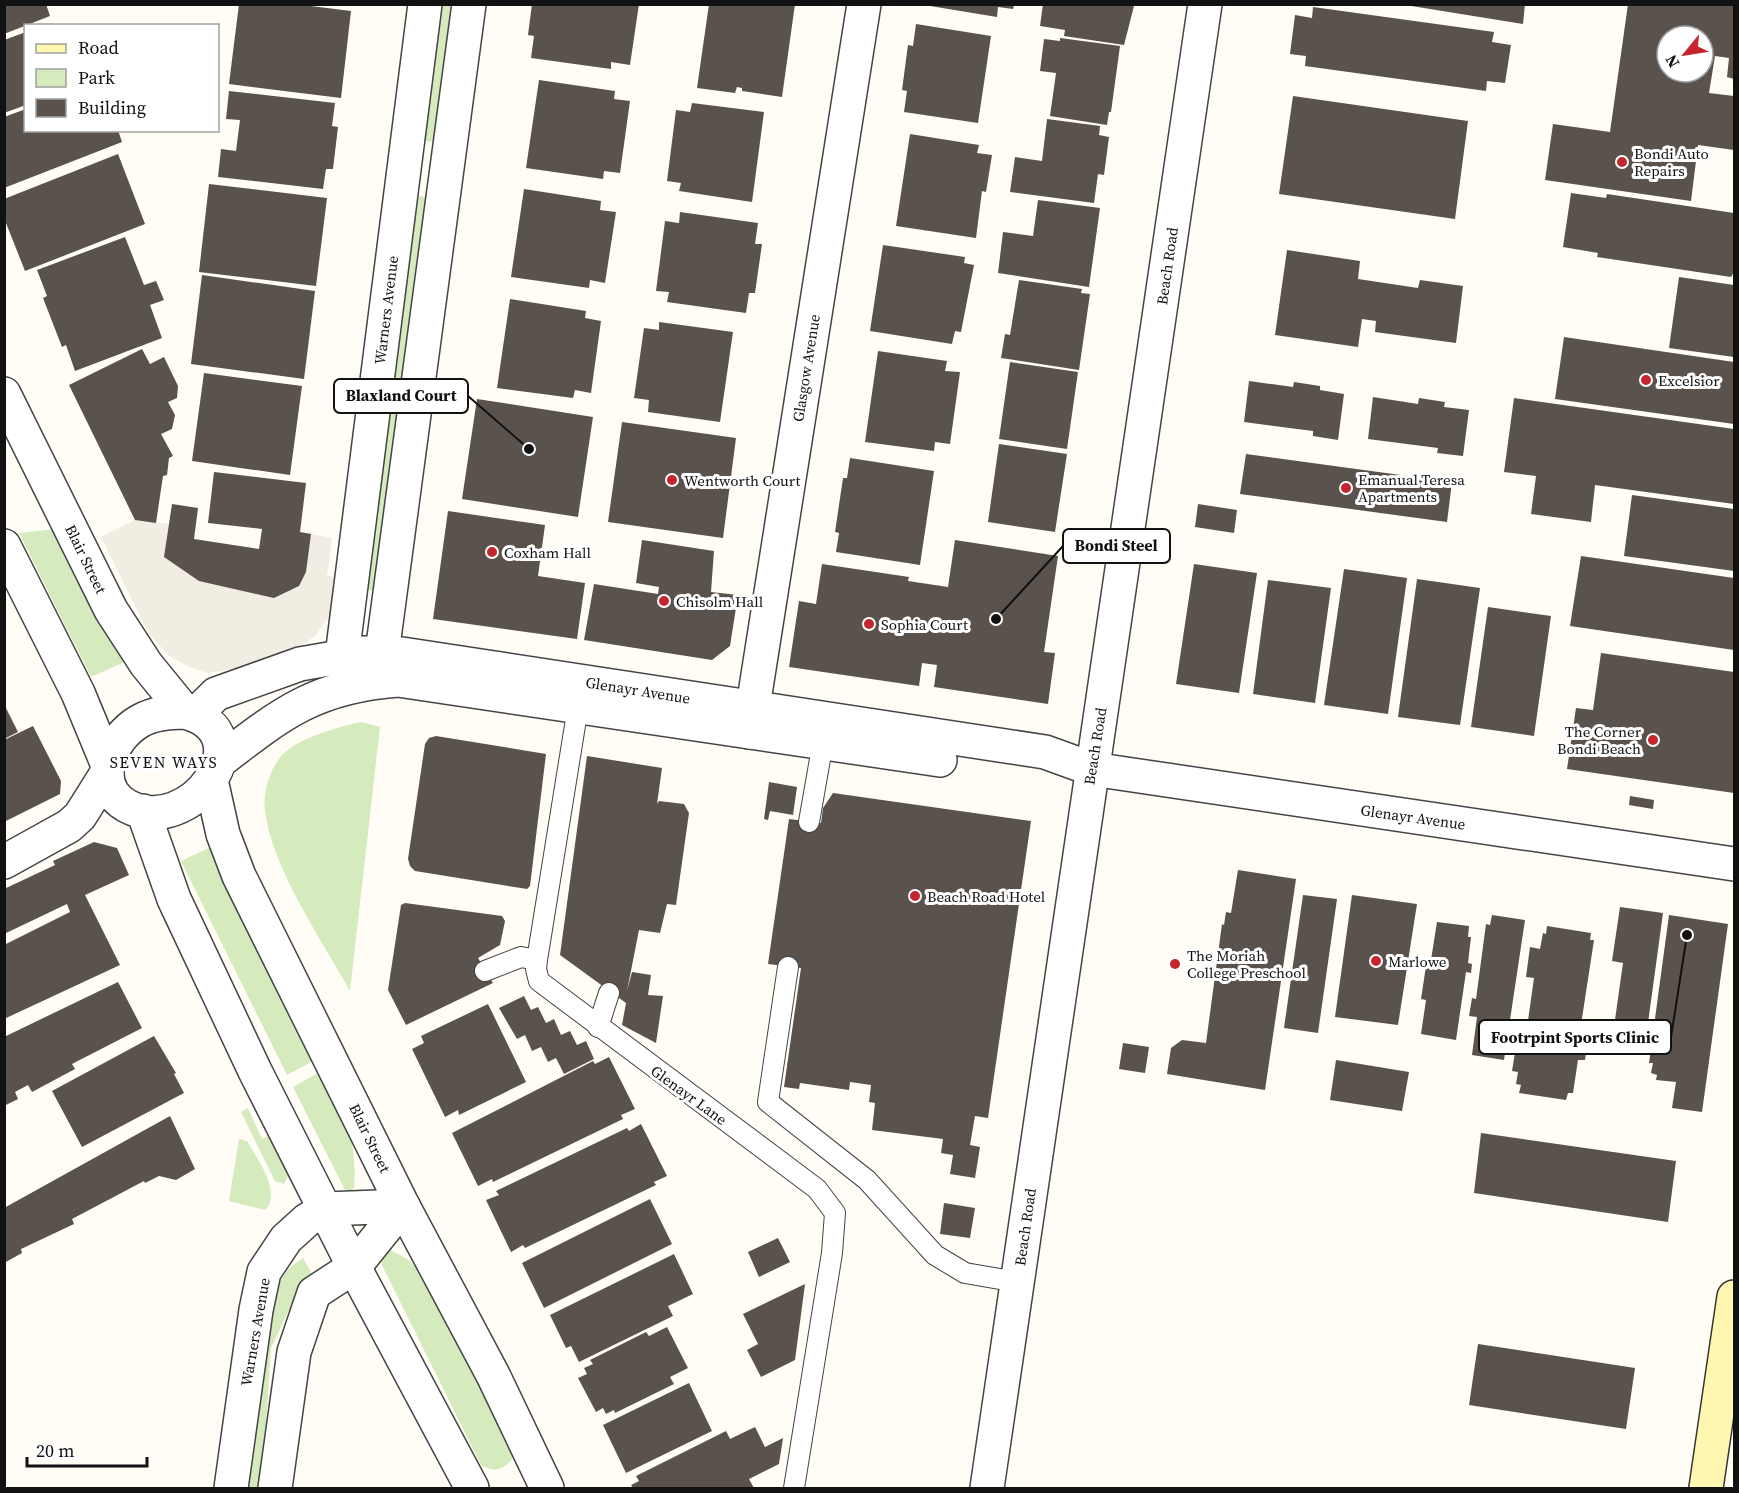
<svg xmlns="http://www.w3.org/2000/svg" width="1739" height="1493" viewBox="0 0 1739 1493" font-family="'Source Serif 4',serif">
<rect width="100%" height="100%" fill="#fffdf5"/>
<!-- green -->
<path fill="#d5ebbd" d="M436,5H457L435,140L429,142L424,140Z
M421,196L427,198L378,591L360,589L414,197Z
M56,529L129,660L91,677L19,533Z
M361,722L380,727L350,991C322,940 271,867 265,810C263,793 269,772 279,759C293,739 338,727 361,722Z
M215,845L319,1058L287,1075L181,861Z
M325,1069C343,1112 358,1139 354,1188L349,1192L345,1190L293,1087Z
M248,1108L262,1139L272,1134L290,1172L284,1184L275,1181L241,1112Z
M239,1139L247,1141C256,1157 283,1193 265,1210L229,1201Z
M383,1246L407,1259L425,1275L513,1449V1458C504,1470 494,1473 481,1465L377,1255Z
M303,1258L314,1277L288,1312L271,1348L262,1488H243L276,1288L289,1268Z"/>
<!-- plaza -->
<path fill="#f1ede2" d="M135,520L169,524L165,557L274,598L299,586L306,572L311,534L332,538L327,576L338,577L329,617L315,636L295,650L246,667L208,673L189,667L168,655L148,632L101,537Z"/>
<!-- building -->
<path fill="#5a524d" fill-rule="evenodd" d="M4,4H46L50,16L4,34Z
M239,4H295L351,11L341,98L229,84Z
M532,4H639L630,65L611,62V69L531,58L534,36L528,35Z
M709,4H795L782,97L742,91V88L737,87L735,93L697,88Z
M1043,4H1130L1134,6L1124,45L1064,36L1065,30L1040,26Z
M1399,4H1525L1523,24Z
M1628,4H1734V79L1727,77L1729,58L1715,56L1709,93L1734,96V150L1698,145L1691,201L1545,180L1553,124L1610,132ZM1667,36H1703V72H1667Z
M924,5H1014L1013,9L998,7L997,17Z
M1313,7L1494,32L1492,42L1511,45L1505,83L1487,81L1486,91L1305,66L1306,56L1290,54L1295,15L1312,18Z
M916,24L991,36L978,123L904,112L907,91L902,90L908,45L913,46Z
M26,32V105L4,113V40Z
M1060,38L1120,46L1111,112H1109L1107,125L1050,116L1056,73L1040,71L1044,39L1060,41Z
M539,80L615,91L614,99L630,101L620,173L604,171L603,179L526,168Z
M229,91L335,103L332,126L338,127L333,169H326L323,189L218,177L221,149L236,151L240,120L226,119Z
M1293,96L1468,121L1455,219L1279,194Z
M692,103L764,112L752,202L679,191L681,183L667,181L676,110L690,112Z
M26,109V130H118L122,142L4,188V117Z
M1047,119L1100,126L1099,135L1109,137L1104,175L1098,174L1094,203L1010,192L1015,157L1042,161Z
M910,134L979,145L977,153L992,155L986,192L982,191L976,238L896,226Z
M118,154L145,224L25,271L4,218V199Z
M209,184L327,198L316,286L199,272Z
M524,189L601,201L600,210L616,212L605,283L590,280L589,288L511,277Z
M1571,193L1606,198L1607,194L1734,213V272L1731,277L1597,257L1598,253L1563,247Z
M1038,200L1100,208L1089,287L998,273L1003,232L1033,236Z
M680,212L758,223L755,244H762L755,293H749L746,313L667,302L669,292L656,291L665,221L679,223Z
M125,237L144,285L156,281L164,300L150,305L162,338L75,371L66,345L62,347L43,298L47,296L37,270Z
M883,245L965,257L964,263L974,265L961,332L955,331L952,344L870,331Z
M1287,250L1360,261L1358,279L1418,288L1420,280L1463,286L1456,343L1375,332L1376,321L1362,319L1358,347L1275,335Z
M202,275L315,291L304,379L191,364Z
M1679,277L1734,285V357L1669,348Z
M1019,280L1082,289L1081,293L1090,294L1079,370L1001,358L1005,334L1010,335Z
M510,299L586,311L585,318L601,321L591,393L575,390L573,398L497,388Z
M659,322L733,332L720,422L648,412L649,400L634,398L644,328L659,330Z
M1564,337L1734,362V424L1555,399Z
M142,349L150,364L164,357L178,386L177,398L168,402L175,415L172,429L161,434L173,456L169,458L167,475L163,476L156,523L135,520L69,385Z
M878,351L947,361L945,371L960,372L950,444L935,442L934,451L865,442Z
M1010,362L1078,372L1067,449L999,439Z
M204,373L302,386L290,475L192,461Z
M1249,381L1293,387L1294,382L1320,386V390L1344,394L1338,440L1313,436V431L1244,422Z
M1373,397L1418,404L1419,398L1445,402L1444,407L1469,410L1463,456L1437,453L1438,448L1368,439Z
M1514,398L1734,429V504L1595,485L1591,522L1531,514L1536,476L1504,472Z
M477,399L593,417L578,517L462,499Z
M622,422L736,438L723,538L608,522Z
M999,444L1067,454L1055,532L988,522Z
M1246,454L1452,482L1447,522L1240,494Z
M850,458L934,471L920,565L836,552L839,533L835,532L843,478H847Z
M214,472L306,483L300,532L311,534L306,572L299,586L274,598L199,581L164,557L172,504L198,508L194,539L259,549L262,529L208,523Z
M1632,495L1734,509V571L1624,556Z
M1198,504L1237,510L1234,533L1195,527Z
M448,511L545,525L538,576L585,583L577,639L433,619Z
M642,540L714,551L711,592L738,595L730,646L712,660L584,640L594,584L658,594L659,587L636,583Z
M955,540L1058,556L1044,652L1055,653L1048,704L934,687L937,665L922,663L919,686L789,667L799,601L816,604L822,564L909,577L908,581L948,587Z
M1581,556L1734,578V650L1570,626Z
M1194,564L1257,573L1239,693L1176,684Z
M1344,569L1407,578L1388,714L1324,705Z
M1417,579L1480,588L1460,725L1398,717Z
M1268,580L1331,588L1315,703L1253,694Z
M1488,607L1551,616L1534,736L1471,727Z
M1601,653L1734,672V793L1567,769L1576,708L1593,710Z
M4,704L18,732L4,739Z
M33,726L61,781L60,794L4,822V740Z
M436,736L546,754L530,886L527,889L415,871L410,866L408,859L425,744L429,738Z
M587,756L662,768L657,804L659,801L684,804L689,813L676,905L667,904L660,933L639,930L627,991L632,972L651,975L648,995L663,996L656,1043L622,1025L626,1003L560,955Z
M769,782L797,787L793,815L770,811L768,820L764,819Z
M833,793L1031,821L988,1118L975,1116L970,1145L980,1147L975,1178L950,1174L953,1155L941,1153L943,1139L872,1130L875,1103L869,1102L871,1085L850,1082L849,1090L800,1083L799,1089L784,1087L801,968L768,964L789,819L821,823L823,808Z
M1630,796L1654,800L1653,809L1629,805Z
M94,842L117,848L129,875L85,895L120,965L4,1019V945L70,912L67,904L4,934V889L55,865L53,861Z
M1238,870L1296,879L1265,1090L1167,1074L1171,1048L1182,1040L1206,1043L1222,924L1224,925L1226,912L1231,913Z
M1303,895L1337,899L1318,1033L1284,1028Z
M1352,895L1417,904L1398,1025L1335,1017Z
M405,903L502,916L505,921L500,945L478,958L493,983L406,1025L388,990L401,905Z
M1620,907L1663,913L1645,1045L1612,1041L1623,963L1612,961Z
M1492,915L1525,920L1504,1060L1472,1055L1477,1017L1469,1016L1472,998L1476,999L1486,924L1490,925Z
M1669,915L1728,924L1702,1112L1672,1108L1676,1082L1656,1080L1657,1075L1651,1073L1653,1063H1649Z
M1437,922L1469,926L1468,937H1471L1468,963L1472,964L1471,973L1466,972L1456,1040L1421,1034L1426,1000L1421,999L1426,966H1430Z
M1547,926L1591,933L1590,940H1594L1579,1038L1588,1039L1585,1060H1578L1573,1093H1568L1566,1100L1519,1093L1521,1085L1516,1084L1518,1072L1512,1071L1518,1034L1526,1035L1534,978L1526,977L1530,947L1540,949L1543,933L1546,934Z
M118,982L142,1028L72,1064L75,1069L32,1092L28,1085L15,1092L18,1099L4,1106V1037Z
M524,996L531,1010L538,1007L546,1023L554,1019L561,1035L570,1031L577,1045L586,1041L594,1059L564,1074L556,1058L548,1062L541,1047L532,1051L525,1035L517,1039L499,1008Z
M488,1004L526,1082L459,1115L458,1110L445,1117L412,1049L424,1043L421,1036Z
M154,1036L176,1073L174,1074L184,1093L82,1147L52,1091Z
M1123,1043L1149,1047L1145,1073L1119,1069Z
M609,1057L635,1109L621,1115L623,1119L493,1182L492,1179L478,1186L452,1133L593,1061L595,1064Z
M1336,1060L1409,1072L1402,1111L1330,1100Z
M170,1116L195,1169L176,1180L159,1176L145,1183L144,1181L72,1219L74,1224L21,1249L22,1253L4,1263V1208Z
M641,1124L667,1176L654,1182L656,1185L525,1248L523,1245L511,1252L486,1200L499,1195L496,1191L627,1128L629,1131Z
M1481,1133L1676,1161L1668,1222L1474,1193Z
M650,1199L672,1244L544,1308L522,1263Z
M944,1203L975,1208L970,1238L940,1234Z
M778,1238L790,1262L759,1277L748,1252Z
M674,1254L693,1294L668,1306L673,1316L579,1362L571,1346L566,1348L550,1315Z
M805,1284L795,1360L761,1377L747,1350L758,1344L743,1314Z
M667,1327L688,1368L670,1377L674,1384L615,1413L614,1410L606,1414L603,1408L596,1412L578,1378L587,1374L584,1368L593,1364L590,1360L646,1332L649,1336Z
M1478,1344L1635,1368L1626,1429L1469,1405Z
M689,1383L712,1431L626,1473L603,1425Z
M755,1427L765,1447L783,1438L779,1464L749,1479L754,1488H633L631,1485L639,1481L636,1476L726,1431L730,1439Z"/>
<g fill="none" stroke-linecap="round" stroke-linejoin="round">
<!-- service casing -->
<g stroke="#444" stroke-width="22">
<path id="service" d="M578,707L537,960L536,969L539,981L817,1189L835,1213L832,1253L794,1488
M809,822L823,742
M788,967L768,1102L867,1180L935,1255L965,1273L1017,1282
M485,971L521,957L537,960
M598,1027L609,993"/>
</g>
<!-- minor casing -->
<g stroke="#444" stroke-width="36">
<path id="minor" d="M749,732L864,4
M4,862L69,826L80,816L107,773
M231,1488L256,1310L264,1272L286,1239L307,1220L326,1209L403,1206
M275,1488L294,1352L314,1293L354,1267L403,1206
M987,1488L1205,4"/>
</g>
<!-- tertiary casing -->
<g stroke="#444" stroke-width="36">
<path id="tertiary" d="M4,394L111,610L146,664L185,712
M4,546L78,693L107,763
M385,675L382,653L469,4
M346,677L342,656L425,4
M185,712C267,734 190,840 127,806C90,785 110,738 140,721C154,713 169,712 185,712Z
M195,715L216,694L300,664L363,653L402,654L1045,752L1092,769L1734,864
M220,761C282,713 316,686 398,680L940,760
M211,780L223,834L239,876L403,1206L493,1375L547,1488
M143,811L174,899L255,1071L354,1267L472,1488"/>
</g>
<!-- secondary casing -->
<g stroke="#333" stroke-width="36">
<path id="secondary" d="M1706,1488L1734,1297"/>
</g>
<!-- service -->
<use href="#service" stroke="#fff" stroke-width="20"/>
<!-- minor -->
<use href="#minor" stroke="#fff" stroke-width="33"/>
<!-- tertiary -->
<use href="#tertiary" stroke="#fff" stroke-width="33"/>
<!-- secondary -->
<use href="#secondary" stroke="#fff6b0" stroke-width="33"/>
</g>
<!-- markers -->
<g fill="#c4262e" stroke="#fff" stroke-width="2">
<circle cx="1622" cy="162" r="6"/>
<circle cx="1646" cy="380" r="6"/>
<circle cx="672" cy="480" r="6"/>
<circle cx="1346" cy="488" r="6"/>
<circle cx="492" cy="552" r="6"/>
<circle cx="664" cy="601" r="6"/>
<circle cx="869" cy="624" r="6"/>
<circle cx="1653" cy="740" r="6"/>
<circle cx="915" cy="896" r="6"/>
<circle cx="1376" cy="961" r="6"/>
<circle cx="1175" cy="964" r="6"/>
</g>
<g text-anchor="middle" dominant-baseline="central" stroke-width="6" stroke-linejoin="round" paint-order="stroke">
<!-- poi labels -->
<g font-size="15" fill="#111" stroke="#fff" text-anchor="start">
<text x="1634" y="153">Bondi Auto<tspan x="1634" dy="17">Repairs</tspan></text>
<text x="1658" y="380">Excelsior</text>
<text x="1358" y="479">Emanual Teresa<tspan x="1358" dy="17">Apartments</tspan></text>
<text x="684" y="480">Wentworth Court</text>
<text x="504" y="552">Coxham Hall</text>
<text x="676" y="601">Chisolm Hall</text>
<text x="881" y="624">Sophia Court</text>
<text x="1641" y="731" text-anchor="end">The Corner<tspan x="1641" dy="17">Bondi Beach</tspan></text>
<text x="927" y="896">Beach Road Hotel</text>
<text x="1187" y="955">The Moriah<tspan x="1187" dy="17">College Preschool</tspan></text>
<text x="1388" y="961">Marlowe</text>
</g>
<!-- street labels -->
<g font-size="15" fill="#111" stroke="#fff">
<text transform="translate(1167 266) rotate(-82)">Beach Road</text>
<text transform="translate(386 310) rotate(-83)">Warners Avenue</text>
<text transform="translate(806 368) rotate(-81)">Glasgow Avenue</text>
<text transform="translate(86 559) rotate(64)">Blair Street</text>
<text transform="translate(638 690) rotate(9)">Glenayr Avenue</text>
<text transform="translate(1095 746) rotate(-81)">Beach Road</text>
<text transform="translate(1413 817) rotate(8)">Glenayr Avenue</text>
<text transform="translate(689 1095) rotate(36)">Glenayr Lane</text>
<text transform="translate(370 1138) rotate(64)">Blair Street</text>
<text transform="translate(1025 1227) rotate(-82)">Beach Road</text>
<text transform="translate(255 1332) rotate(-80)">Warners Avenue</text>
</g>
<!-- neighbourhood labels -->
<g font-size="16" letter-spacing="1.5" fill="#111" stroke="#fff">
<text x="164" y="762">SEVEN WAYS</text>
</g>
</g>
<!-- callouts -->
<path fill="none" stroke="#111" stroke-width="2" d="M529 449L468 396M996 619L1063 546M1687 935L1671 1037"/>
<g fill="#111" stroke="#fff" stroke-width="2">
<circle cx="529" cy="449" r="6"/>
<circle cx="996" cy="619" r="6"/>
<circle cx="1687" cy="935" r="6"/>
</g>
<g fill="#fff" stroke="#111" stroke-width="2">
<rect x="334" y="379" width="134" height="34" rx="6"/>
<rect x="1063" y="529" width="107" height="34" rx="6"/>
<rect x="1479" y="1020" width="192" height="34" rx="6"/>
</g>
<g font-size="16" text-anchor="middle" font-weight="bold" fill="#111">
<text x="401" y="401">Blaxland Court</text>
<text x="1116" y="551">Bondi Steel</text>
<text x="1575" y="1043">Footrpint Sports Clinic</text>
</g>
<!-- border -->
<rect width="1739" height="1493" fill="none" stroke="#111111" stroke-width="12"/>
<!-- legend -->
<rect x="24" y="24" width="195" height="108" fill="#ffffff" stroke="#a0a0a0" stroke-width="1.5"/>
<rect x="36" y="44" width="30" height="9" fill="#fff6b0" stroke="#a0a0a0" stroke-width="1.5"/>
<text x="78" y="54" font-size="18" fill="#111111">Road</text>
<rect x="36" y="69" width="30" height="18" fill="#d5ebbd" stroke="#a0a0a0" stroke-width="1.5"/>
<text x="78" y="84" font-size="18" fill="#111111">Park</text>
<rect x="36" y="99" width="30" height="18" fill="#5a524d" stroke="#a0a0a0" stroke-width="1.5"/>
<text x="78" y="114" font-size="18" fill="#111111">Building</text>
<!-- north arrow -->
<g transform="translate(1685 54) rotate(240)"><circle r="28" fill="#ffffff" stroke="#a0a0a0" stroke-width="1.5"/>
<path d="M0-4.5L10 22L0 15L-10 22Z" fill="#c4262e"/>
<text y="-9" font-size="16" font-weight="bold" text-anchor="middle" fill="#111111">N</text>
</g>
<!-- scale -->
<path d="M27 1457v9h120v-9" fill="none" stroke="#111111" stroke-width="3"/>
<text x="36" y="1457" font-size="18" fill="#111111" stroke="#ffffff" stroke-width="4.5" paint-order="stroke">20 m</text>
</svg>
